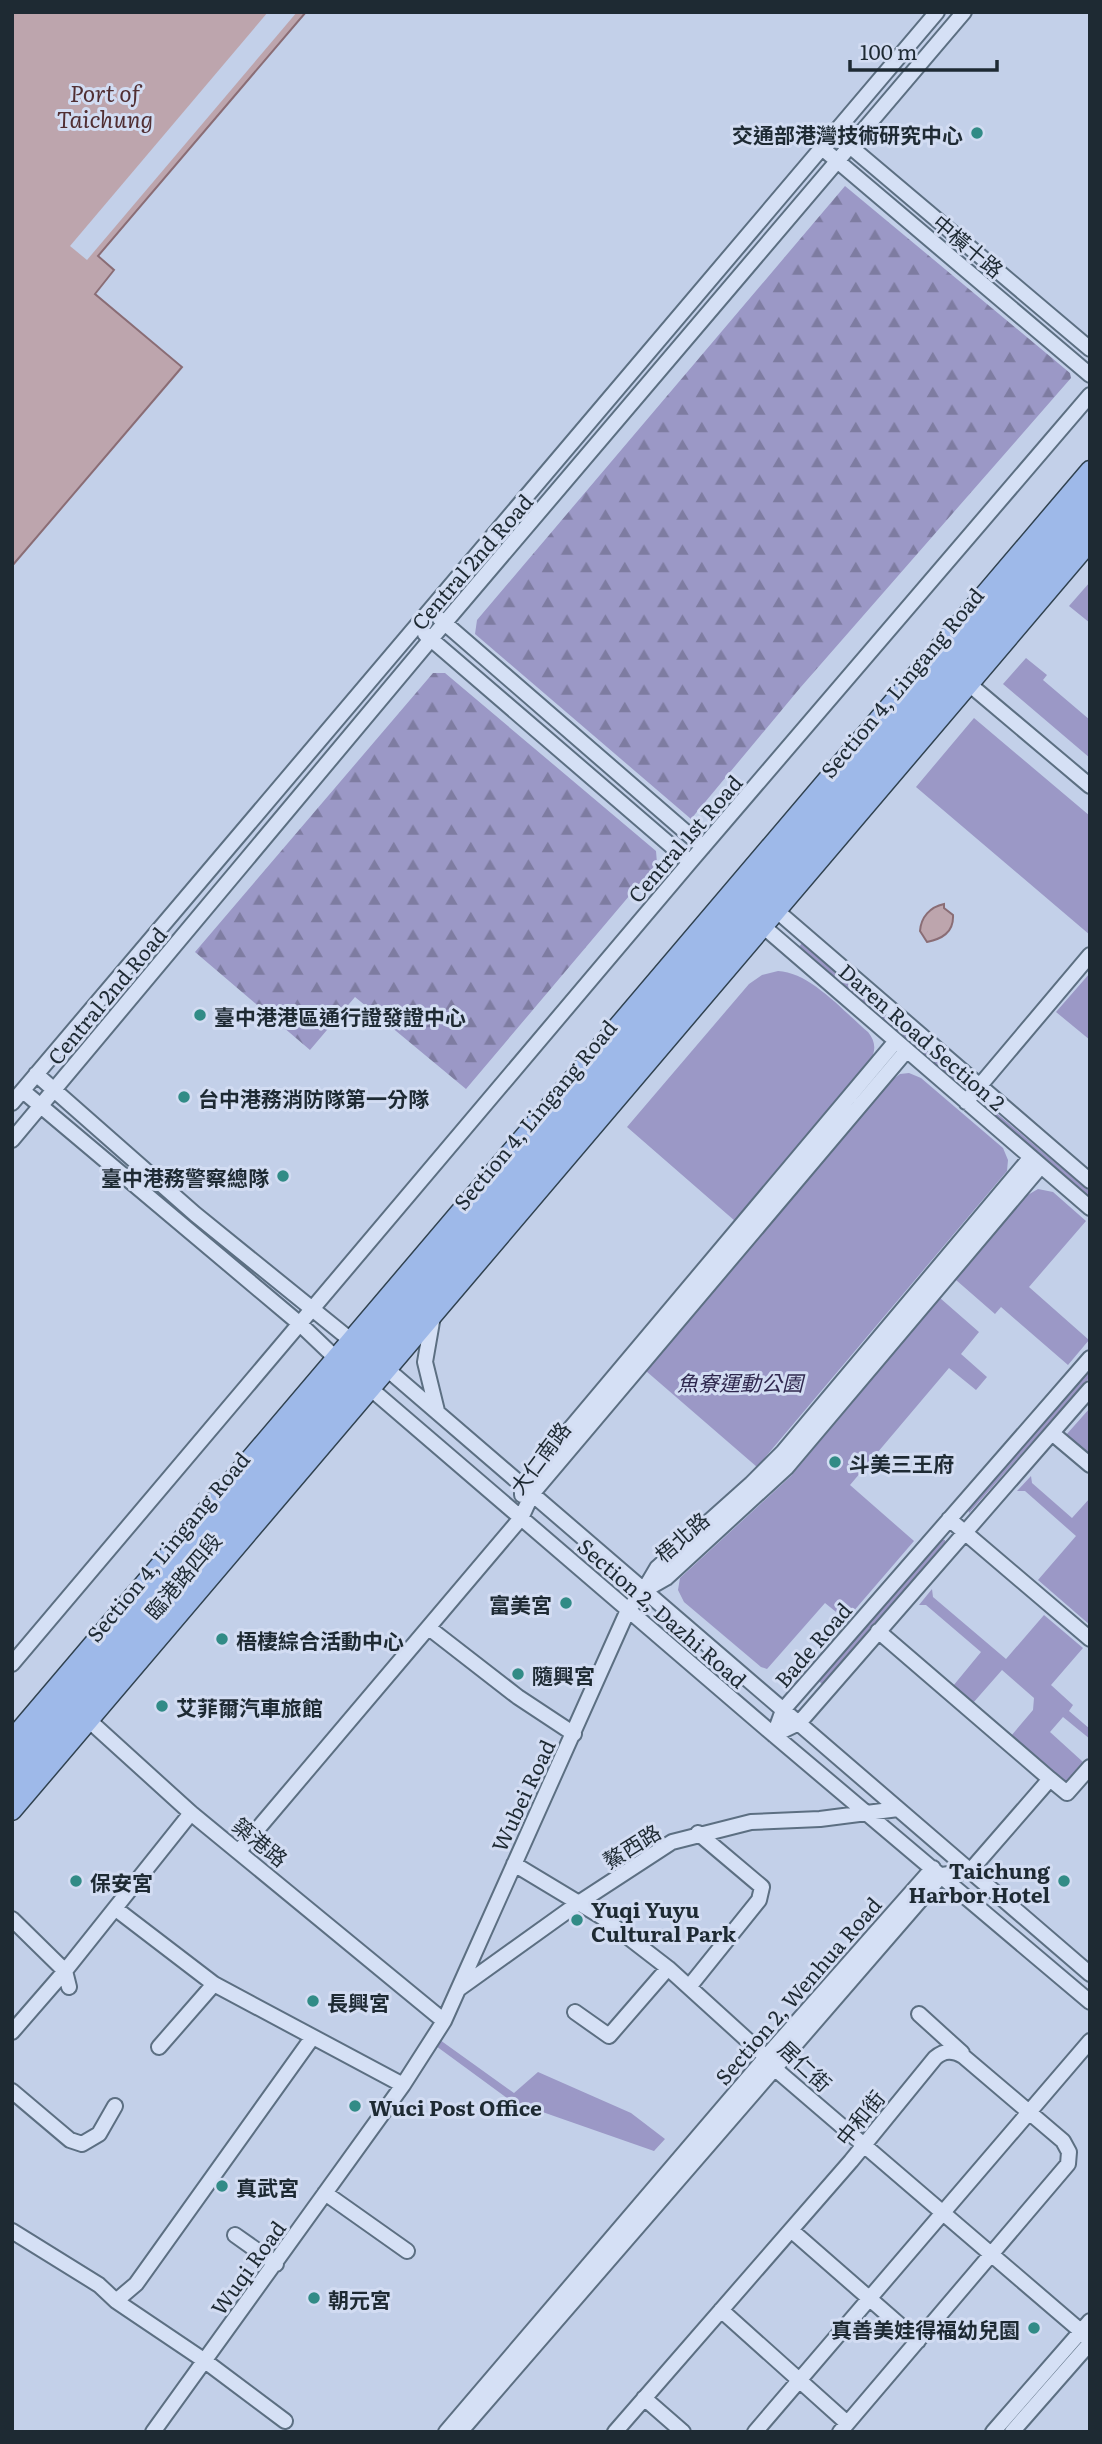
<svg xmlns="http://www.w3.org/2000/svg" width="1102" height="2444" viewBox="0 0 1102 2444" font-family="Literata,'Noto Sans TC',serif">
<defs>
<pattern id="forest-firs" width="22" height="20" patternUnits="userSpaceOnUse" patternTransform="scale(1.75)"><rect width="22" height="20" fill="#9b98c6"/><path d="M5 1l3.5 6h-7zM16 11l3.5 6h-7z" fill="#7e7ca1"/></pattern>
</defs>
<rect width="100%" height="100%" fill="#c3d0e9"/>
<!-- green -->
<path fill="#9b98c6" d="M1090,582V623L1069,606Z
M1026,658L1047,675L1043,680L1090,720V758L1003,684Z
M974,718L1090,816V935L916,787Z
M802,943L959,1079L960,1082H956L799,947Z
M778,971C810,972 844,1012 868,1032C876,1042 876,1051 870,1061L735,1221L627,1127L749,984L762,975Z
M1090,973V1040L1056,1012Z
M909,1073L921,1078L1003,1148L1008,1160L1007,1171L757,1467L646,1371L892,1080L900,1074Z
M987,1105L1090,1192V1197L987,1109Z
M1038,1189L1053,1192L1086,1221L1029,1287L1089,1340L1068,1365L1001,1307L995,1314L956,1280L1026,1196Z
M940,1298L979,1332L961,1354L987,1377L976,1390L949,1368L850,1485L914,1541L846,1620L825,1603L767,1669L761,1667L684,1602L678,1590L680,1578L791,1476Z
M1090,1370V1377L969,1513L968,1509Z
M1090,1408V1456L1066,1435Z
M1031,1476L1032,1483L1072,1518L1090,1498V1625L1038,1580L1076,1536L1025,1491H1017Z
M942,1540H945V1543L822,1684L819,1681Z
M932,1589L933,1597L1006,1659L1044,1615L1083,1648L1051,1685L1073,1705L1069,1711L1090,1729V1739L1063,1717L1050,1732L1083,1762L1065,1783L1011,1736L1033,1710L1034,1698L1002,1670L973,1703L953,1686L981,1652L926,1605H919Z
M440,2040L514,2093L538,2072L631,2113L665,2139L654,2151L511,2101L436,2046Z"/>
<!-- forest -->
<path fill="url(#forest-firs)" d="M845,186L1070,373L1071,378L800,688L691,819L475,634L477,620Z
M433,673H445L656,851L657,863L466,1089L355,997L310,1050L195,952Z"/>
<!-- water -->
<path fill="#bda5ad" stroke="#8a6d75" stroke-width="2" d="M12,12H306L98,256L114,270L95,294L182,367L12,566Z
M944,904V908L953,915C954,933 941,939 927,942L920,931C921,917 930,907 944,904Z"/>
<!-- pier -->
<path fill="#c3d0e9" d="M268,12H297L87,260L70,246Z"/>
<g fill="none" stroke-linecap="round" stroke-linejoin="round">
<!-- minor casing -->
<g stroke="#5c6f82" stroke-width="18">
<path id="minor" d="M845,142L1090,349
M822,148L1090,375
M440,619L703,847
M425,634L690,862
M969,684L1090,786
M770,905L1090,1181
M757,921L1090,1208
M36,1074L195,1214L358,1346
M23,1091L300,1324L343,1365
M966,1102L1090,955
M12,1103L937,12
M12,1140L431,639L964,12
M433,1316L425,1362L437,1411
M380,1363L1090,1974
M364,1383L774,1735L1090,2002
M1052,1433L1090,1465
M522,1495V1486L896,1041
M949,1519L1090,1639
M645,1590L666,1578L787,1467L1041,1166
M429,1628L518,1697L574,1734
M878,1631L1050,1779
M12,1664L690,862L1090,395
M83,1715L191,1813L444,2021
M774,1735L783,1710L1090,1358
M774,1735L799,1723L1090,1389
M239,1851L521,1518L532,1494L907,1050
M514,1864L602,1917L668,1968L766,2057L774,2068L1090,2339
M970,1871L1050,1779L1067,1793L1090,1767
M116,1909L214,1984L403,2085
M12,1919L65,1971L69,1987
M689,1987L759,1900L762,1887L698,1833
M460,1988L580,1902L672,1842L751,1822L820,1819L898,1809
M575,2012L609,2036L668,1968
M919,2014L962,2053
M12,2032L65,1971L191,1813
M159,2047L214,1984
M12,2091L70,2140L82,2144L99,2134L115,2106
M325,2193L407,2251
M791,2230L918,2341
M12,2231L99,2285L116,2301L205,2361L285,2421
M235,2235L276,2264
M116,2301L136,2284L312,2038
M721,2310L847,2423
M644,2398L683,2432
M153,2432L403,2085L444,2021L628,1610L644,1590L657,1568L751,1484L783,1452L1031,1157
M446,2432L766,2057L933,1868
M460,2432L942,1875L970,1871
M615,2432L851,2161L935,2058C944,2050 953,2050 963,2056L1063,2141L1069,2152L1068,2164L840,2432
M755,2432L1090,2041
M993,2432L1090,2321
M1012,2432L1090,2343"/>
</g>
<!-- major casing -->
<g stroke="#304250" stroke-width="21">
<path id="major" d="M12,1739L1090,470
M12,1763L1090,494
M12,1787L1090,518
M12,1811L1090,542"/>
</g>
<!-- minor -->
<use href="#minor" stroke="#d5e0f5" stroke-width="14"/>
<!-- major -->
<use href="#major" stroke="#9eb9e9" stroke-width="18"/>
</g>
<!-- markers -->
<g fill="#318b86" stroke="#d2dcf2" stroke-width="2.5">
<circle cx="977" cy="133" r="7"/>
<circle cx="200" cy="1015" r="7"/>
<circle cx="184" cy="1097" r="7"/>
<circle cx="283" cy="1176" r="7"/>
<circle cx="835" cy="1462" r="7"/>
<circle cx="566" cy="1603" r="7"/>
<circle cx="222" cy="1639" r="7"/>
<circle cx="518" cy="1674" r="7"/>
<circle cx="162" cy="1706" r="7"/>
<circle cx="76" cy="1881" r="7"/>
<circle cx="1064" cy="1881" r="7"/>
<circle cx="577" cy="1920" r="7"/>
<circle cx="313" cy="2001" r="7"/>
<circle cx="355" cy="2106" r="7"/>
<circle cx="222" cy="2186" r="7"/>
<circle cx="314" cy="2298" r="7"/>
<circle cx="1034" cy="2328" r="7"/>
</g>
<g text-anchor="middle" dominant-baseline="central" stroke-width="6" stroke-linejoin="round" paint-order="stroke">
<!-- poi labels -->
<g font-size="21" font-weight="bold" fill="#1e2a33" stroke="#d2dcf2" text-anchor="start">
<text x="963" y="133" text-anchor="end">交通部港灣技術研究中心</text>
<text x="214" y="1015">臺中港港區通行證發證中心</text>
<text x="198" y="1097">台中港務消防隊第一分隊</text>
<text x="269" y="1176" text-anchor="end">臺中港務警察總隊</text>
<text x="849" y="1462">斗美三王府</text>
<text x="552" y="1603" text-anchor="end">富美宮</text>
<text x="236" y="1639">梧棲綜合活動中心</text>
<text x="532" y="1674">隨興宮</text>
<text x="176" y="1706">艾菲爾汽車旅館</text>
<text x="1050" y="1869" text-anchor="end">Taichung<tspan x="1050" dy="24">Harbor Hotel</tspan></text>
<text x="90" y="1881">保安宮</text>
<text x="591" y="1908">Yuqi Yuyu<tspan x="591" dy="24">Cultural Park</tspan></text>
<text x="327" y="2001">長興宮</text>
<text x="369" y="2106">Wuci Post Office</text>
<text x="236" y="2186">真武宮</text>
<text x="328" y="2298">朝元宮</text>
<text x="1020" y="2328" text-anchor="end">真善美娃得福幼兒園</text>
</g>
<!-- street labels -->
<g font-size="21" fill="#1e2a33" stroke="#d2dcf2">
<text transform="translate(969 245) rotate(40)">中橫十路</text>
<text transform="translate(471 561) rotate(-49)">Central 2nd Road</text>
<text transform="translate(901 682) rotate(-50)">Section 4, Lingang Road</text>
<text transform="translate(684 838) rotate(-49)">Central 1st Road</text>
<text transform="translate(106 995) rotate(-50)">Central 2nd Road</text>
<text transform="translate(923 1036) rotate(41)">Daren Road Section 2</text>
<text transform="translate(534 1114) rotate(-50)">Section 4, Lingang Road</text>
<text transform="translate(539 1457) rotate(-53)">大仁南路</text>
<text transform="translate(681 1536) rotate(-41)">梧北路</text>
<text transform="translate(167 1546) rotate(-50)">Section 4, Lingang Road</text>
<text transform="translate(182 1575) rotate(-50)">臨港路四段</text>
<text transform="translate(663 1612) rotate(41)">Section 2, Dazhi Road</text>
<text transform="translate(812 1644) rotate(-49)">Bade Road</text>
<text transform="translate(522 1795) rotate(-65)">Wubei Road</text>
<text transform="translate(261 1841) rotate(39)">築港路</text>
<text transform="translate(631 1845) rotate(-32)">鰲西路</text>
<text transform="translate(797 1990) rotate(-49)">Section 2, Wenhua Road</text>
<text transform="translate(806 2065) rotate(43)">居仁街</text>
<text transform="translate(859 2117) rotate(-51)">中和街</text>
<text transform="translate(247 2267) rotate(-54)">Wuqi Road</text>
</g>
<!-- park labels -->
<g font-size="21" font-style="italic" fill="#2f274e" stroke="#d2dcf2">
<text x="740" y="1381">魚寮運動公園</text>
</g>
<!-- water labels -->
<g font-size="23" font-style="italic" fill="#512f33" stroke="#d2dcf2">
<text x="105" y="92">Port of<tspan x="105" dy="26">Taichung</tspan></text>
</g>
</g>
<!-- border -->
<rect width="1102" height="2444" fill="none" stroke="#1e2a33" stroke-width="28"/>
<!-- scale -->
<path d="M850 60v10h147v-10" fill="none" stroke="#1e2a33" stroke-width="3.5"/>
<text x="860" y="60" font-size="21" fill="#1e2a33" stroke="#d2dcf2" stroke-width="5" paint-order="stroke">100 m</text>
</svg>
